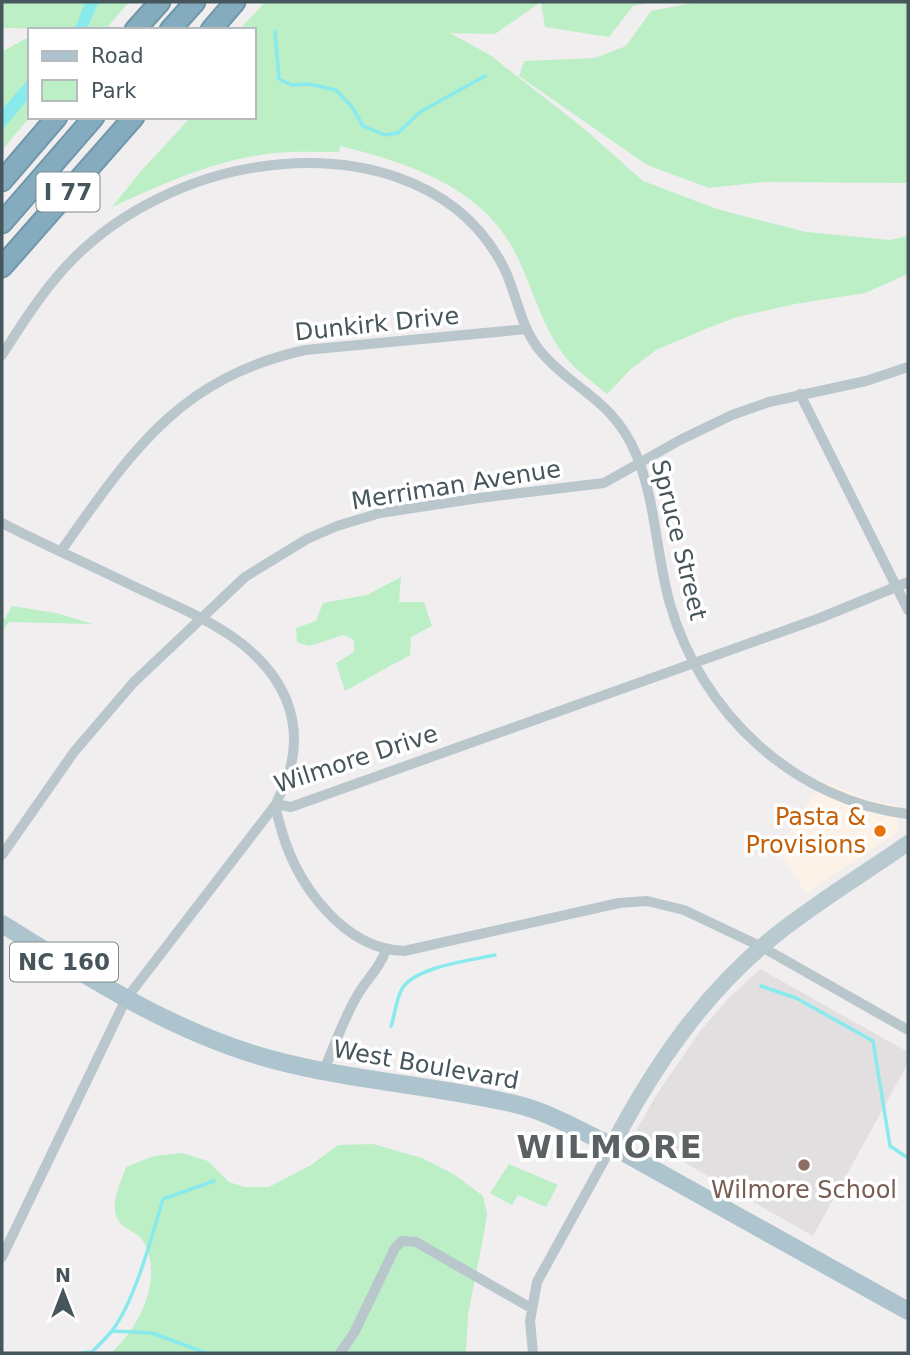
<svg xmlns="http://www.w3.org/2000/svg" width="910" height="1355" viewBox="0 0 910 1355" font-family="'DejaVu Sans',sans-serif">
<rect width="100%" height="100%" fill="#f1eeef"/>
<!-- commercial -->
<path fill="#fcf2e7" d="M822,781L873,801L897,805V833L813,888L807,895L778,851Z"/>
<!-- education -->
<path fill="#e2dfe1" d="M760,969L908,1052V1063L813,1236L636,1135V1131L657,1094L701,1030L727,1000Z"/>
<!-- green -->
<path fill="#bcefc6" d="M2,2H129L105,30L2,28Z
M265,2H650L633,6L609,37L545,27L541,2L495,34L450,33L490,55L582,127L643,181L717,209L806,232L890,240L908,236V274L865,293L795,304L737,317L708,328L656,350L631,369L607,394C594,383 578,372 567,359C539,325 531,277 508,240C472,183 401,161 340,146L339,152C318,152 296,151 275,153C217,159 165,183 112,207L142,170L191,117H254V30H239Z
M908,2V183L764,182L709,188L647,165L519,76L524,61L595,58L626,46L651,11L692,3Z
M30,36V117L2,150V52Z
M401,577L399,602H424L432,626L411,637L410,655L345,691L336,663L354,652V640L344,635L309,646L297,642L296,628L316,621L323,603L367,595Z
M12,606L56,613L93,624L9,622L2,632V617L5,619Z
M373,1144L422,1158L455,1175L483,1196L487,1213L485,1228L468,1315L466,1353H111C139,1328 165,1277 143,1241C137,1232 123,1229 118,1220C109,1204 121,1183 126,1167L154,1156L182,1153L208,1161L229,1182L244,1187H269L311,1165L338,1145Z
M509,1164L558,1185L546,1207L518,1195L512,1205L490,1193Z"/>
<!-- water -->
<path fill="#88eaed" d="M85,2H99L86,30H72L77,24Z
M30,77V97L2,130V110Z"/>
<g fill="none" stroke-linecap="round" stroke-linejoin="round">
<!-- stream -->
<path stroke="#88eaed" stroke-width="3.5" d="M275,32L279,79L292,85L309,84L336,90L352,107L363,126L385,135L398,133L420,112L485,76
M761,986L796,998L873,1041L890,1146L908,1158
M391,1026C395,1015 396,999 402,989C414,967 472,960 495,955
M112,1331L152,1333L206,1353
M80,1353L92,1352C98,1346 105,1339 111,1332C134,1304 152,1236 163,1199L214,1181"/>
<!-- highway casing -->
<g stroke="#7096aa" stroke-width="23">
<path id="highway" d="M135,30L160,2
M170,30L195,2
M211,30L235,2
M2,181L57,117
M2,223L94,117
M2,267L134,117"/>
</g>
<!-- street -->
<path stroke="#b9c6cc" stroke-width="10" d="M2,355C24,321 45,287 74,258C122,210 191,177 258,167C351,153 456,176 503,266C517,293 520,328 541,352C574,391 613,399 636,454C656,501 656,555 670,604C701,713 795,801 908,814
M800,394L908,610
M2,523C44,545 88,564 131,585C188,612 260,637 286,699C297,726 296,755 286,782C284,790 276,799 276,806C276,814 280,824 282,832C298,886 344,949 404,951L619,903L647,901L684,910L762,947L908,1030
M61,551C131,452 179,378 305,350L527,329
M2,855L74,752L133,683L245,577L307,539L337,526L380,513L479,498L604,483L680,440L732,415L769,402L866,381L908,367
M323,1072C334,1047 343,1020 357,996C366,980 381,967 386,949
M2,1257L126,999L276,804L291,807L820,618L908,582
M340,1353L354,1333L395,1248L402,1241L416,1242L531,1308
M533,1353L530,1321L537,1282L612,1146"/>
<!-- secondary -->
<path stroke="#b9c9d0" stroke-width="16" d="M612,1146C654,1066 705,991 777,934C819,901 865,873 908,843"/>
<!-- primary -->
<path stroke="#adc4ce" stroke-width="18" d="M2,924C88,977 172,1032 270,1059C351,1081 434,1085 515,1104C549,1112 581,1131 612,1146L908,1311"/>
<!-- highway -->
<use href="#highway" stroke="#85abbe" stroke-width="19"/>
</g>
<!-- markers -->
<circle fill="#e8710a" stroke="#fff" stroke-width="2.5" cx="880" cy="831" r="7"/>
<circle fill="#8d6e63" stroke="#fff" stroke-width="2.5" cx="804" cy="1165" r="7"/>
<g text-anchor="middle" dominant-baseline="central" stroke-width="7" stroke-linejoin="round" paint-order="stroke">
<!-- shield labels -->
<g fill="#fff" stroke="#7e898d" stroke-width="2">
<rect x="36.5" y="172.5" width="63" height="39" rx="5"/>
<rect x="10" y="942.5" width="108" height="39" rx="5"/>
</g>
<g font-size="23" font-weight="bold" fill="#46565c">
<text x="68" y="192">I 77</text>
<text x="64" y="962">NC 160</text>
</g>
<!-- street labels -->
<g font-size="24" fill="#46565c" stroke="#fff">
<text transform="translate(377 324) rotate(-6)">Dunkirk Drive</text>
<text transform="translate(456 485) rotate(-9)">Merriman Avenue</text>
<text transform="translate(679 540) rotate(76)">Spruce Street</text>
<text transform="translate(356 759) rotate(-18)">Wilmore Drive</text>
<text transform="translate(426 1065) rotate(10)">West Boulevard</text>
</g>
<!-- food labels -->
<g font-size="24" fill="#c56008" stroke="#fff" text-anchor="end">
<text x="866" y="817">Pasta &amp;<tspan x="866" dy="28">Provisions</tspan></text>
</g>
<!-- education labels -->
<g font-size="24" fill="#785e54" stroke="#fff">
<text x="804" y="1190">Wilmore School</text>
</g>
<!-- district labels -->
<g font-size="32" font-weight="bold" letter-spacing="2" fill="#5b6063" stroke="#fff">
<text x="610" y="1147">WILMORE</text>
</g>
</g>
<!-- border -->
<rect width="910" height="1355" fill="none" stroke="#46565c" stroke-width="7"/>
<!-- legend -->
<rect x="28" y="28" width="228" height="91" fill="#ffffff" stroke="#b5bbbe" stroke-width="2"/>
<rect x="42" y="51" width="35" height="10" fill="#adc4ce" stroke="#b5bbbe" stroke-width="2"/>
<text x="91" y="63" font-size="21" fill="#46565c">Road</text>
<rect x="42" y="80" width="35" height="21" fill="#bcefc6" stroke="#b5bbbe" stroke-width="2"/>
<text x="91" y="98" font-size="21" fill="#46565c">Park</text>
<!-- north arrow -->
<g transform="translate(63 1292)" stroke="#ffffff" stroke-width="5" paint-order="stroke">
<path d="M0-5L12 26L0 18L-12 26Z" fill="#46565c"/>
<text y="-10" font-size="19" font-weight="bold" text-anchor="middle" fill="#46565c">N</text>
</g>
</svg>
